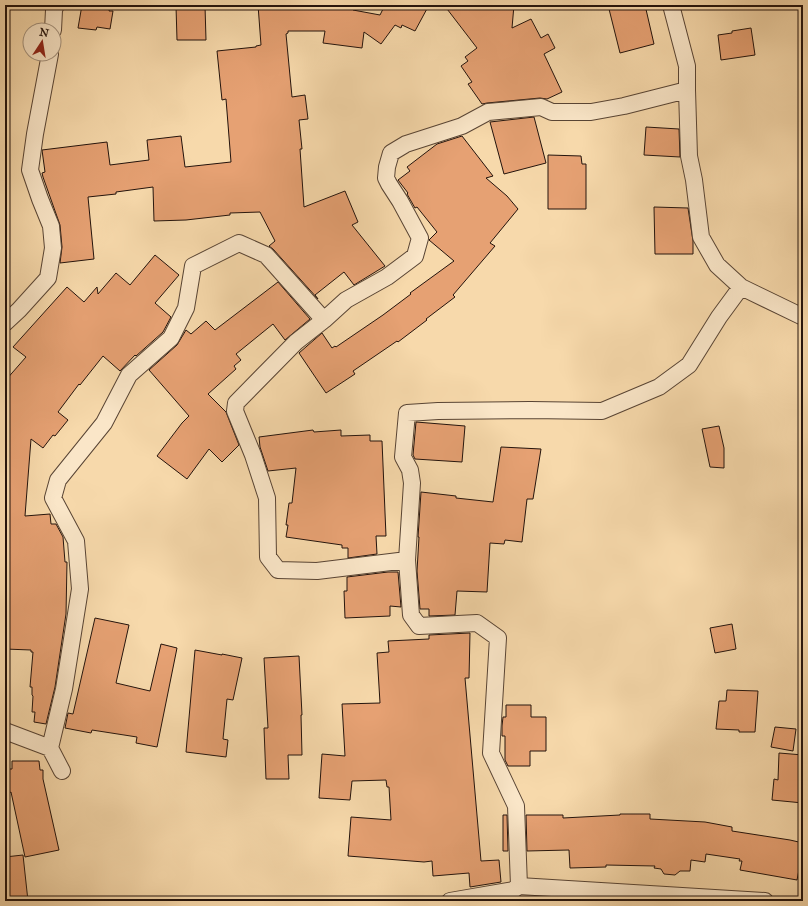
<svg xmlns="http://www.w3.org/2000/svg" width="808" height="906" viewBox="0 0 808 906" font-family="'IM FELL Great Primer',serif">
<rect width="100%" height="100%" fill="#f7d9ab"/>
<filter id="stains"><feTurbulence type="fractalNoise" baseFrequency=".005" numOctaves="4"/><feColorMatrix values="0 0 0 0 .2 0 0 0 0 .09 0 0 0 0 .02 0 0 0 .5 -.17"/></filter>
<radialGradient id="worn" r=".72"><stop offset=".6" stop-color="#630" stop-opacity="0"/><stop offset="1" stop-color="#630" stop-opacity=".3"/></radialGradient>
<!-- building -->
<path fill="#e6a173" stroke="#23130c" d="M82,5H110L109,11H113L110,29L97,27L96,30L78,28Z
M258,5H354L353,10L380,15L385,5H429L415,31L402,25L401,28L395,25L381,44L364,32L362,48L323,43L325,31H288V33L286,34L292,97L305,95L308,119L299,120L302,149H300L304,207L345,191L358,222L352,225L385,266L354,285L344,272L315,295L318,299L273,249L269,246L275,241L260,212L230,213V215L186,220L154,221L153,187L116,192V194L88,197L94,259L60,263L62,247L60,225L43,177L42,173L45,172L42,150L107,142L110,165L149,160L147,140L181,136L185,167L231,162L226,99L222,100L217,51L256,47V46L261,45Z
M444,5H514L512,28L531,19L541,38L548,34L555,48L544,54L562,92L547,99L540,98L487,103L482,104L468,84L472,82L461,66L468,61L465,57L477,48Z
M608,5H645L654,44L620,53Z
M176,6H205L206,40H177Z
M751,28L755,55L721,60L718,35L732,33V31Z
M534,117L546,163L504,174L490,122Z
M646,127L679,129L680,157L644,155Z
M462,136L493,176L486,178L507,196L518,209L490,243L495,246L453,295L455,297L426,319L427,320L398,342L397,341L353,371L355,374L326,393L299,353L322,333L332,348L335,346L336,347L383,315L411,294L410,293L454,261L429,240L437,232L417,207L415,208L407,194L408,193L398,180L410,171L407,167L437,144Z
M548,155L581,156L582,164H586V209H548Z
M654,207L688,208L693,241V254H655Z
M155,255L179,275L155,303L171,317L163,332L136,356L135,355L120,371L103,356L80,385L79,384L58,412L68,420L55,436L53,435L43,448L31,439L25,516L50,514L51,524H56L63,537L65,562H67L66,614L55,687L46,724L34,722L35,712H32L33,696L32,695V687H30L33,652H31V650L5,649V381L26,357L13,347L67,287L84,302L97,287L98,294L116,273L130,285Z
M278,282L310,319L285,340L273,324L236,354L241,360L234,366L236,369L208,394L226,412L239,445L222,462L209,449L187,479L157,456L182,423L189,416L149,370L177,345L186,330L191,334L206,321L215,330Z
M416,422L465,426L462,462L415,459L413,455Z
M719,426L724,448V468L710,467L702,429Z
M313,430L314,432L341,430V436L370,435V441H382L386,536H376L377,554L348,558V548H342V545L286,537L288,525H286L289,503H292L296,468L268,471L260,447L259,437Z
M501,447L541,449L533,499H527L522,542L505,540L504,544L490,543L487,592L457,591L455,615L429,616V609H420L417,571L419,537H418L421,492L456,496V498L493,502Z
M388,572H398L401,607L390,606V616L345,618L344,591H347V577Z
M95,618L129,625L116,683L150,691L161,644L177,648L157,747L136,743L137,737L92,730L91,733L65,728L68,713L73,714Z
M732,624L736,649L715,653L710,628Z
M470,633L469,678H465L481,861L499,860L501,882L470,887L469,873L433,876L432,861L424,862L348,856L351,817L391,820L389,787H387L386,780L352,781L350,800L319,798L322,754L345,756L342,704L380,703L377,653L389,652L388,641L429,639V635Z
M195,650L222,655V654L242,658L233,700L227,699L223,739L228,740L226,757L186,752Z
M299,656L302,715H301L302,755H288L289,779H266L264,728H268L264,658Z
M727,690L758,691L755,732H739V730L716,729L719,701H726Z
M506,705H531V717H546V751H530V766H508L505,760V736H502V726L503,717H506Z
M775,727L796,729L793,751L771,747Z
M779,753L803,755V803L772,800L774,779L778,780Z
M12,761H39L40,770H43V779L59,850L25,857L11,792L9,793L8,769H12Z
M620,814H650V819L705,822L732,827V831L790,840L803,843V849L797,880L740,870L742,861H739L740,859L706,854L705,862L691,860L690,871H680L675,875L664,874L661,869L654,868L655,866L606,865V867L570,868L569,850L527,851L526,815H563V818L620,815Z
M503,815H507L508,851H503Z
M23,855L28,901H5V857Z"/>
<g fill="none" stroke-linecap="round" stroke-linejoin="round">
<!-- street casing -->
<g stroke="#584434" stroke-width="18">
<path id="street" d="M671,5L687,66V90L689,156L694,180L701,237L717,265L741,287L803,317
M53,30L54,10L56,5
M5,323L19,310L48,278L53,248L51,226L40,199L30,170L35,134L50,54
M407,560L317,571L278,570L268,557L267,498L253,455L235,411L236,403L296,342L324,320L346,300L387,277L415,256L420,238L400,201L389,184L386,178L387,167L391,153L406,144L462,126L488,112L541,107L552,112H591L624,106L687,90
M5,731L50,748
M62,771L50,748L64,689L80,589L76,541L53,498L58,480L104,423L129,375L171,338L186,308L193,266L239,243L266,255L324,320
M519,886L516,806L491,753L498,638L477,623L419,626L411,615L407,560L412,483L410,470L403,457L407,413L438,411L530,410L602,411L659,387L689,365L719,317L741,287
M450,901L513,890L519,886L765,901"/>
</g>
<!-- street -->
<use href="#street" stroke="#fae6c8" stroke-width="16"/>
</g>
<!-- margin -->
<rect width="808" height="906" fill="none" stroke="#f7d9ab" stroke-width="20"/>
<rect x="6" y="6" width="796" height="894" fill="none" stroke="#23130c" stroke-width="2"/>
<rect x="10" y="10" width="788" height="886" fill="none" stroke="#23130c"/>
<!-- north arrow -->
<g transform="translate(42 42) rotate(12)"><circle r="19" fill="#fae6c8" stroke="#a4927d"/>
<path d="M0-3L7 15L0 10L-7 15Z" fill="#8f2418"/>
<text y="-6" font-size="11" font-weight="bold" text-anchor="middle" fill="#23130c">N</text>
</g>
<rect width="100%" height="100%" filter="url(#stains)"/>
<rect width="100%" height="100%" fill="url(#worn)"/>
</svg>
